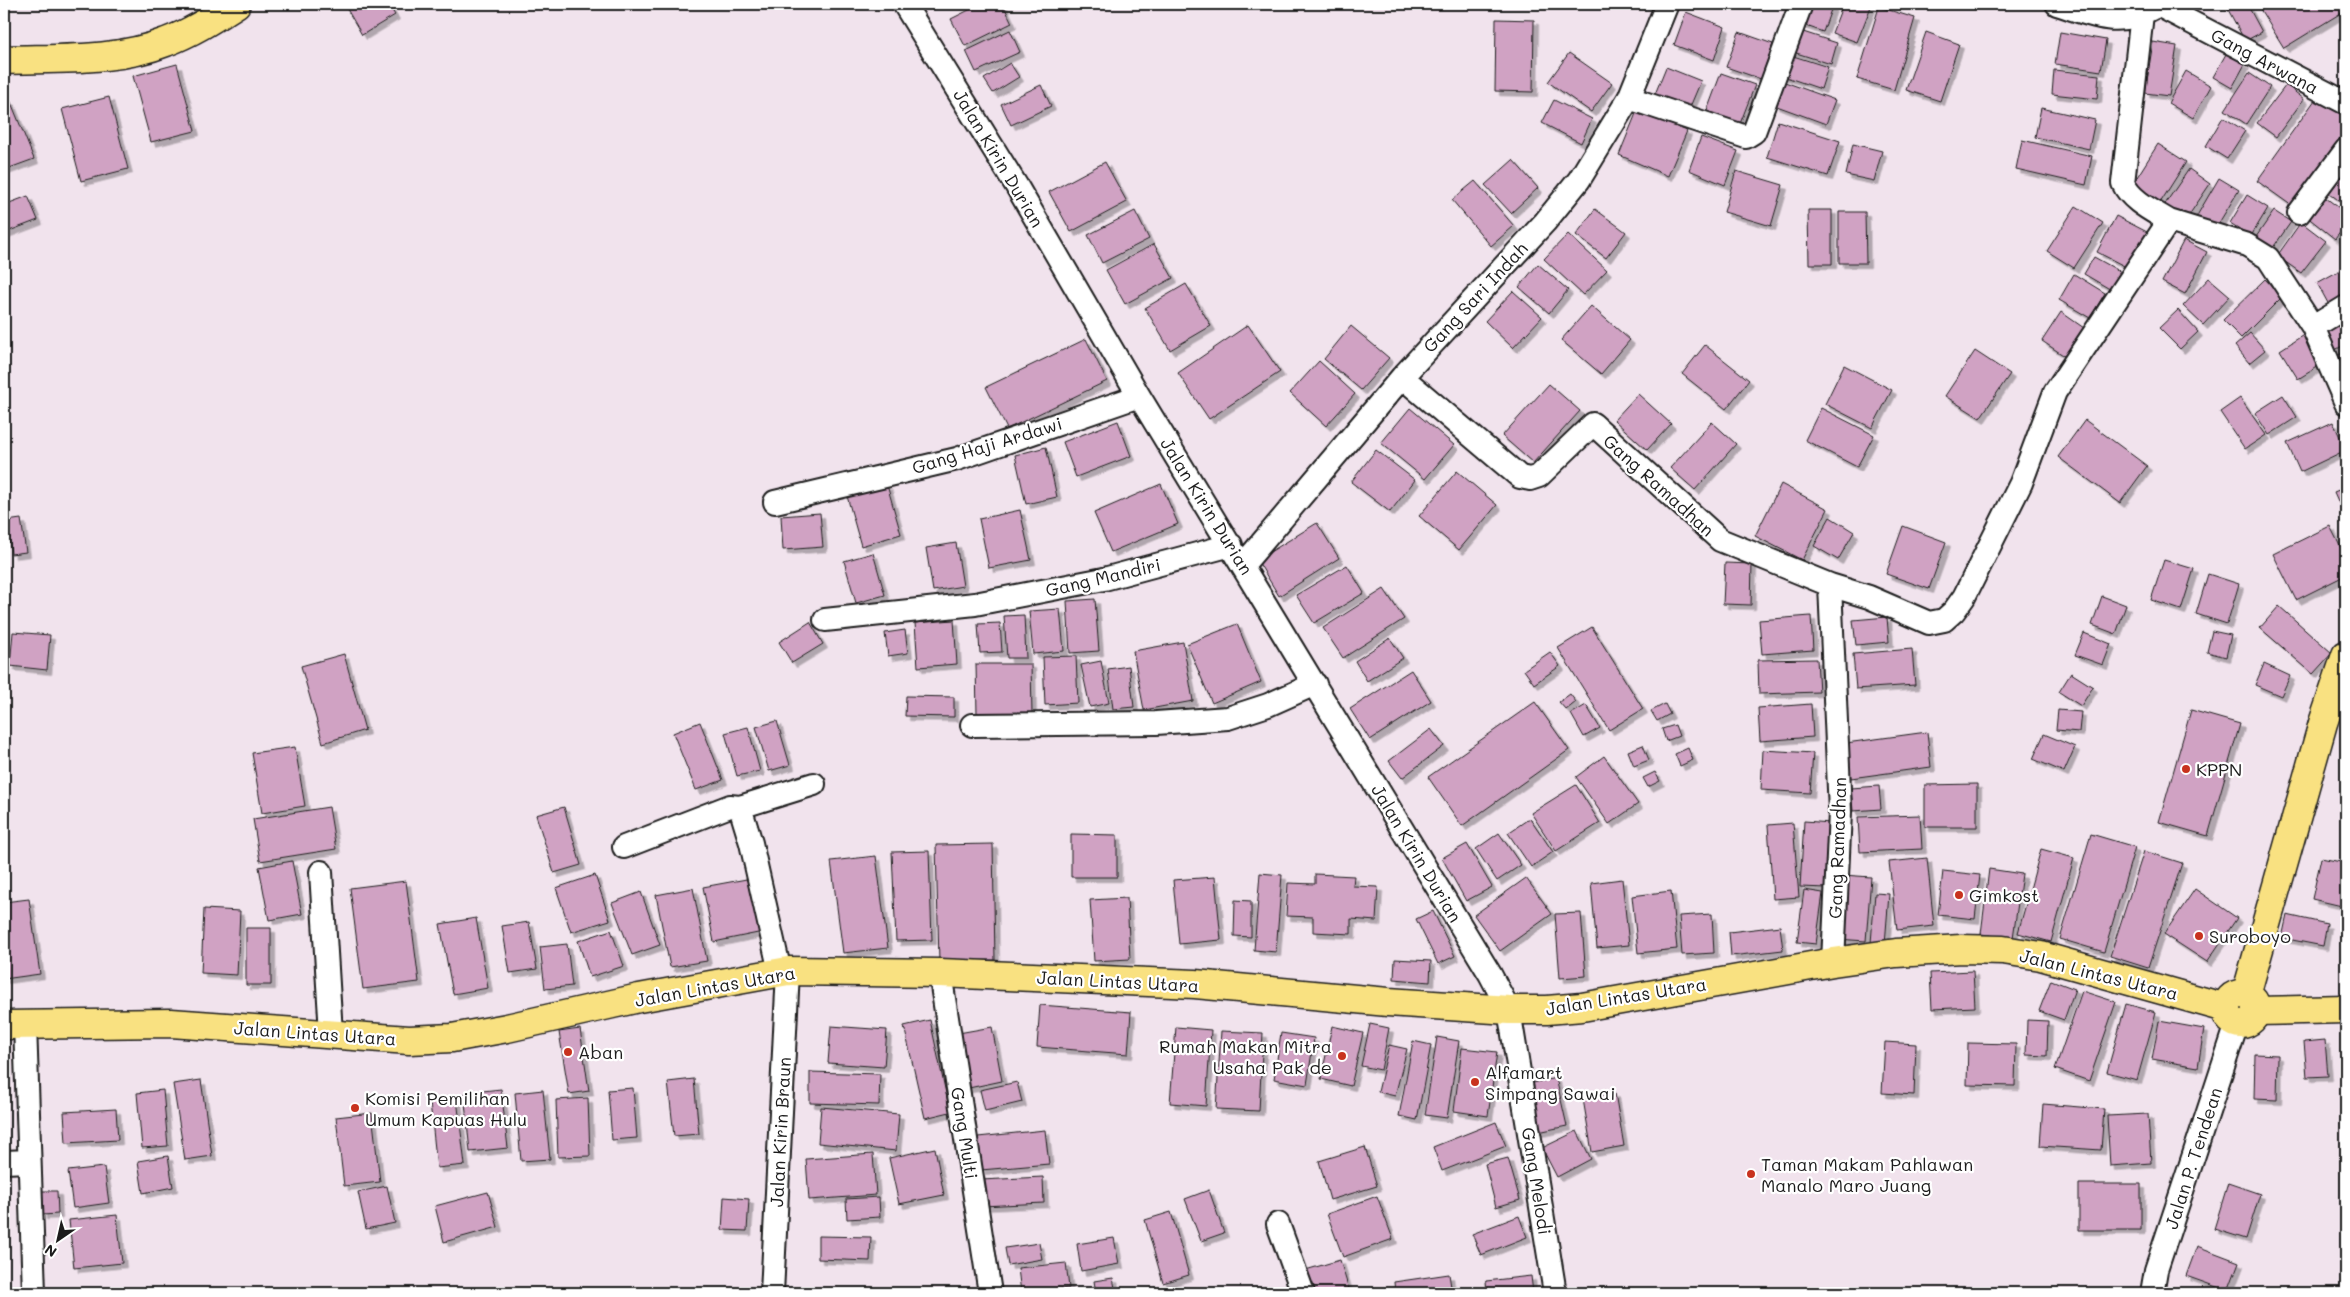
<svg xmlns="http://www.w3.org/2000/svg" width="2350" height="1297" viewBox="0 0 2350 1297" font-family="Mali,sans-serif">
<defs>
<filter id="shadow"><feDropShadow dx="4.5" dy="4.5" stdDeviation="0" flood-color="#0004"/></filter>
</defs>
<rect width="100%" height="100%" fill="#f1e3ed"/>
<filter id="ink" filterUnits="userSpaceOnUse"><feTurbulence type="fractalNoise" baseFrequency=".02" numOctaves="2"/><feDisplacementMap in="SourceGraphic" scale="10" xChannelSelector="R" yChannelSelector="G"/><feConvolveMatrix kernelMatrix="1 2 1 2 8 2 1 2 1" color-interpolation-filters="sRGB"/></filter>
<g filter="url(#ink)">
<!-- building -->
<path fill="#d0a2c3" stroke="#1c1c1c" filter="url(#shadow)" d="M344,4H388L395,15L362,35Z
M981,4H1003L1012,23L965,46L951,19Z
M1805,4H1833L1823,32L1798,23Z
M1843,4H1872L1857,42L1832,33Z
M2225,4H2247L2262,32L2245,41Z
M2268,4H2346V10L2284,48L2260,9Z
M1879,7L1915,18L1894,90L1857,79Z
M1686,12L1725,27L1714,60L1674,45Z
M1496,19L1534,20L1533,92L1495,91Z
M1010,30L1020,52L976,72L966,51Z
M1797,30L1837,43L1831,64L1790,51Z
M1739,32L1773,44L1761,79L1726,67Z
M1926,32L1959,44L1940,101L1906,90Z
M2060,32L2106,40L2101,71L2055,64Z
M2153,42L2177,46L2169,96L2145,93Z
M1569,53L1612,83L1591,112L1548,82Z
M1787,54L1828,67L1821,89L1780,75Z
M2226,54L2245,64L2232,88L2213,77Z
M1010,63L1019,77L993,93L984,79Z
M177,64L195,131L151,142L133,76Z
M1666,67L1701,81L1687,114L1653,99Z
M2054,70L2099,75L2097,99L2052,94Z
M2186,71L2211,86L2193,118L2168,103Z
M1721,73L1755,85L1738,129L1705,116Z
M2249,73L2270,87L2246,124L2225,110Z
M1782,81L1835,100L1826,124L1774,105Z
M1041,85L1051,106L1011,125L1001,104Z
M2286,85L2304,99L2276,137L2257,123Z
M2320,93L2346,111V129L2292,206L2257,181Z
M109,97L128,169L81,181L62,109Z
M10,100L34,159L4,170V103Z
M1554,100L1592,119L1581,143L1542,123Z
M2041,108L2095,120L2089,149L2035,137Z
M1637,111L1687,131L1668,176L1619,155Z
M2223,117L2245,131L2227,159L2206,146Z
M1778,121L1840,141L1828,176L1767,157Z
M1701,137L1738,151L1725,185L1689,170Z
M2022,140L2092,156L2086,185L2016,169Z
M1853,144L1882,151L1874,181L1846,175Z
M2158,144L2186,162L2160,203L2132,185Z
M1513,160L1538,188L1511,213L1485,185Z
M1105,162L1127,202L1071,232L1049,192Z
M2189,169L2210,184L2185,221L2163,207Z
M1736,171L1783,185L1771,226L1724,212Z
M2345,172L2346,173V206L2329,193Z
M2219,178L2239,190L2214,231L2195,219Z
M1475,181L1514,226L1491,246L1452,200Z
M2247,195L2268,208L2251,236L2230,223Z
M2322,195L2346,213V225L2335,239L2306,216Z
M28,196L38,220L4,233V205Z
M2076,206L2103,223L2074,268L2047,251Z
M1595,209L1626,232L1606,258L1576,235Z
M1808,210H1832V264H1809Z
M1135,211L1149,239L1102,263L1088,235Z
M2274,211L2291,222L2272,249L2256,237Z
M1839,212H1865L1866,263H1839Z
M2116,216L2149,233L2130,269L2097,252Z
M2301,222L2326,241L2301,273L2277,256Z
M1568,234L1607,270L1583,295L1544,259Z
M2184,240L2207,252L2185,294L2162,282Z
M1154,244L1173,278L1125,304L1106,270Z
M2094,257L2123,273L2113,291L2084,274Z
M1538,264L1568,290L1549,313L1519,287Z
M2346,267V296L2329,305L2317,283Z
M2074,274L2105,293L2090,318L2059,300Z
M2209,278L2230,296L2203,325L2183,306Z
M2265,279L2282,297L2241,338L2223,320Z
M1186,284L1211,326L1170,350L1145,308Z
M1513,291L1542,317L1513,348L1485,321Z
M1591,306L1630,340L1601,374L1561,340Z
M2178,310L2198,332L2180,349L2159,328Z
M2346,311V344L2335,350L2321,324Z
M2061,312L2084,328L2066,357L2042,341Z
M1248,325L1280,372L1209,419L1178,373Z
M1351,326L1389,358L1361,390L1324,359Z
M2250,333L2265,350L2249,363L2235,346Z
M2305,334L2324,363L2298,379L2280,350Z
M1086,339L1107,381L1007,429L986,387Z
M1705,345L1749,380L1726,409L1682,374Z
M1975,351L2010,374L1980,418L1945,396Z
M2346,351V375L2337,356Z
M1319,361L1355,394L1326,426L1290,393Z
M1844,365L1892,390L1872,428L1825,404Z
M1549,384L1580,411L1533,463L1502,436Z
M1638,394L1671,424L1647,450L1614,420Z
M2283,395L2297,417L2269,435L2255,413Z
M2240,398L2266,435L2245,449L2220,412Z
M1410,408L1454,445L1425,479L1381,443Z
M1821,408L1874,435L1857,467L1805,440Z
M2085,420L2147,466L2120,503L2058,457Z
M1118,421L1131,456L1076,477L1063,442Z
M1712,422L1736,444L1695,490L1670,468Z
M2333,422L2346,450L2300,472L2287,443Z
M1046,447L1057,497L1026,504L1015,455Z
M1376,450L1415,480L1390,512L1351,482Z
M1457,471L1497,505L1459,550L1419,516Z
M1161,484L1178,524L1111,552L1094,513Z
M1781,484L1828,509L1802,560L1755,536Z
M887,485L901,534L861,546L847,496Z
M2346,487V519L2334,492Z
M1020,510L1031,560L989,568L979,519Z
M820,513L823,547L783,550L781,516Z
M1830,517L1854,532L1838,560L1814,546Z
M21,519L26,552L11,554L7,521Z
M1317,523L1339,558L1279,596L1257,560Z
M1903,526L1946,542L1929,589L1886,574Z
M2330,526L2346,558V575L2296,600L2273,554Z
M956,543L963,586L933,591L926,548Z
M873,553L885,595L856,603L844,561Z
M2164,560L2194,569L2181,610L2151,600Z
M1725,563L1752,564L1751,605L1723,604Z
M1347,565L1364,593L1314,623L1296,595Z
M2208,574L2239,584L2227,624L2196,614Z
M1384,589L1404,619L1343,658L1323,628Z
M2102,596L2126,605L2116,634L2092,625Z
M1095,599L1099,651L1070,653L1067,601Z
M2279,606L2332,653L2313,674L2260,628Z
M1060,609L1064,651L1033,654L1029,611Z
M1024,615L1026,658H1007L1004,616Z
M1811,616L1813,650L1762,654L1759,620Z
M1887,617L1889,642L1856,645L1853,620Z
M954,620L957,664L918,667L915,623Z
M810,622L823,644L792,663L779,642Z
M1000,623L1002,652L980,653L978,624Z
M1237,624L1261,682L1212,703L1187,644Z
M1592,627L1643,709L1609,730L1558,648Z
M905,630L908,653L888,656L885,633Z
M2212,631L2231,635L2226,657L2207,652Z
M13,632L50,635L47,670L10,666Z
M2084,633L2111,644L2103,665L2075,655Z
M1390,638L1403,658L1367,681L1355,661Z
M1183,642L1193,701L1144,710L1133,651Z
M1912,649L1915,685L1856,689L1853,654Z
M1550,652L1560,666L1534,684L1524,670Z
M344,654L365,730L323,743L301,666Z
M1076,656L1078,703L1045,705L1043,657Z
M1817,659L1819,692L1759,694L1758,660Z
M1101,661L1109,703L1090,707L1081,665Z
M976,664H1031L1032,714H977Z
M2264,664L2290,676L2281,696L2255,685Z
M1129,666L1134,707L1113,709L1108,669Z
M1411,670L1431,701L1370,740L1350,709Z
M2071,673L2093,687L2081,706L2059,692Z
M1570,694L1576,702L1566,710L1559,702Z
M906,696L954,697V717L905,716Z
M1535,702L1569,750L1462,826L1428,777Z
M1665,704L1670,714L1657,721L1651,711Z
M1811,704L1813,737L1760,741L1758,708Z
M1586,705L1600,728L1584,737L1571,714Z
M2058,710L2081,712L2079,732L2056,730Z
M2191,710L2240,724L2208,836L2159,822Z
M777,721L790,765L769,771L756,727Z
M700,722L723,780L696,790L673,733Z
M1675,725L1679,736L1666,741L1662,729Z
M748,727L760,771L737,776L725,733Z
M1431,729L1444,746L1402,778L1389,761Z
M1927,732L1931,767L1851,778L1846,743Z
M2044,734L2075,747L2064,772L2033,759Z
M1643,745L1649,760L1634,766L1628,751Z
M295,747L305,806L262,813L252,753Z
M1688,748L1693,760L1680,766L1675,754Z
M1763,750L1813,753L1810,793L1761,790Z
M1604,756L1638,804L1609,824L1576,777Z
M1655,772L1660,781L1648,787L1643,778Z
M1977,784V827H1925V785Z
M1576,785L1600,823L1556,851L1531,813Z
M1879,786L1881,809L1853,811L1851,788Z
M329,807L336,849L260,861L253,819Z
M564,807L581,865L554,873L536,815Z
M1920,815L1922,849L1860,852L1858,817Z
M1530,818L1553,852L1531,867L1508,833Z
M1804,821L1831,823L1827,888L1800,887Z
M1793,823L1799,897L1773,899L1768,825Z
M1499,833L1521,865L1497,881L1476,849Z
M1071,834L1117,835V877H1071Z
M2091,834L2135,847L2104,952L2060,939Z
M993,844L995,960L939,961L936,845Z
M1467,844L1492,887L1466,901L1442,858Z
M2041,849L2074,858L2051,942L2018,933Z
M929,851L932,940L896,941L892,852Z
M2144,851L2182,863L2148,968L2110,956Z
M876,856L888,948L843,953L831,861Z
M1927,858L1934,926L1897,930L1889,862Z
M2321,858L2346,863V907L2312,899Z
M292,861L302,914L269,920L259,867Z
M1989,869L2022,874L2013,938L1981,934Z
M1943,871L1980,875L1975,919L1938,915Z
M1260,873L1282,875L1276,952L1254,950Z
M1315,874L1354,876L1353,886L1378,887L1376,921L1351,919V934L1313,932V917L1286,916L1288,883L1315,884Z
M595,875L610,920L571,932L556,888Z
M1843,875L1871,877L1866,941L1837,939Z
M1215,877L1221,940L1179,944L1173,880Z
M752,878L763,932L714,942L703,887Z
M1526,878L1552,914L1500,951L1474,915Z
M1622,879L1629,945L1597,948L1591,883Z
M406,881L419,982L363,989L350,888Z
M693,888L707,961L670,967L656,895Z
M2195,889L2237,918L2207,962L2164,934Z
M1804,890L1823,893L1816,944L1797,942Z
M1671,891L1677,949L1638,953L1632,896Z
M641,892L660,945L632,955L612,903Z
M1875,893L1889,894L1885,944L1871,943Z
M1127,898L1130,959L1094,961L1090,900Z
M29,899L40,974L4,979V902Z
M1235,900L1251,901V937L1234,936Z
M204,909L240,911L237,975L201,973Z
M1433,911L1455,956L1438,964L1416,919Z
M1581,913L1586,976L1560,978L1555,914Z
M1712,914L1714,953L1682,955L1679,916Z
M2287,915L2327,924L2323,946L2282,938Z
M476,918L488,988L453,994L440,924Z
M529,922L537,969L510,973L502,926Z
M1780,926L1783,950L1731,956L1729,932Z
M246,928H271V985H246Z
M611,930L624,966L590,977L578,941Z
M567,944L572,986L545,989L540,947Z
M1395,959L1431,961L1430,982L1394,979Z
M1973,971L1975,1007L1932,1009L1930,973Z
M2051,980L2075,989L2064,1020L2039,1011Z
M2082,991L2116,1002L2089,1081L2055,1069Z
M2126,1004L2156,1012L2137,1080L2107,1072Z
M1040,1005L1131,1012L1128,1054L1037,1047Z
M930,1020L950,1112L925,1118L904,1026Z
M2027,1020L2048,1021L2047,1056L2026,1055Z
M2159,1021L2204,1029L2198,1067L2152,1059Z
M1370,1024L1389,1028L1381,1070L1361,1066Z
M831,1026L887,1030L884,1067L828,1063Z
M1332,1026L1363,1033L1351,1086L1321,1079Z
M992,1027L1002,1081L964,1089L953,1034Z
M1176,1027L1211,1030L1206,1106L1170,1103Z
M580,1029L589,1091L569,1094L559,1032Z
M1221,1031L1263,1033L1259,1111L1216,1109Z
M1281,1033L1314,1038L1307,1085L1274,1079Z
M1437,1037L1459,1041L1447,1118L1425,1115Z
M2325,1040L2328,1076L2307,1077L2304,1042Z
M1413,1041L1431,1045L1417,1120L1399,1116Z
M1885,1042L1916,1044L1914,1095L1882,1093Z
M1968,1043L2016,1044L2015,1086L1967,1085Z
M1389,1045L1407,1049L1395,1096L1378,1092Z
M1462,1048L1497,1052L1488,1116L1454,1111Z
M2346,1050V1075L2341,1073Z
M2255,1054L2278,1055L2277,1100L2254,1099Z
M810,1072L880,1074L879,1105L810,1103Z
M1556,1078L1567,1126L1538,1132L1528,1084Z
M694,1079L699,1134L674,1136L668,1082Z
M201,1080L212,1156L185,1160L173,1084Z
M1017,1082L1022,1102L985,1111L980,1090Z
M633,1088L637,1138L612,1140L608,1090Z
M501,1089L508,1148L470,1152L464,1093Z
M163,1090L168,1146L142,1148L137,1093Z
M543,1090L550,1159L521,1161L515,1093Z
M1615,1093L1624,1146L1592,1152L1583,1099Z
M588,1098L590,1156L558,1157L556,1100Z
M457,1099L465,1165L437,1168L430,1102Z
M2043,1104L2104,1109L2101,1150L2040,1146Z
M821,1107L899,1114L896,1151L818,1143Z
M116,1109L118,1140L66,1143L64,1112Z
M372,1113L380,1182L344,1186L336,1117Z
M2148,1114L2151,1163L2110,1166L2107,1116Z
M1496,1122L1506,1146L1442,1171L1433,1147Z
M1045,1130L1049,1164L981,1170L978,1137Z
M1577,1131L1591,1159L1557,1177L1542,1148Z
M1365,1147L1377,1186L1330,1200L1319,1161Z
M935,1148L944,1195L899,1204L889,1158Z
M873,1154L876,1195L809,1200L806,1159Z
M168,1156L173,1187L143,1193L138,1161Z
M1508,1158L1520,1200L1496,1207L1485,1164Z
M104,1167L109,1203L73,1208L68,1171Z
M1043,1177L1044,1203L982,1206L981,1180Z
M2228,1183L2260,1194L2246,1239L2214,1229Z
M2079,1184H2141V1230H2079Z
M387,1186L395,1223L366,1229L358,1192Z
M1209,1190L1224,1233L1201,1241L1185,1199Z
M41,1191H57L58,1214L42,1215Z
M488,1192L498,1227L444,1242L435,1206Z
M1377,1196L1393,1239L1343,1257L1327,1214Z
M724,1197L749,1199L747,1231L722,1230Z
M879,1197L880,1217L847,1219L846,1199Z
M1171,1212L1189,1275L1163,1283L1145,1220Z
M117,1215L122,1263L74,1268L69,1220Z
M1519,1216L1527,1237L1481,1255L1472,1234Z
M818,1236L871,1237L870,1261L818,1259Z
M1114,1238L1119,1264L1081,1271L1077,1244Z
M1039,1243L1042,1259L1008,1265L1005,1248Z
M2197,1246L2239,1262L2228,1291L2186,1276Z
M1340,1260L1350,1293H1309L1302,1271Z
M1066,1263L1069,1288L1021,1293L1018,1268Z
M1449,1274L1452,1293H1395L1394,1282Z
M1531,1276L1533,1293H1487L1486,1281Z
M1113,1278L1116,1293H1096L1094,1281Z"/>
<g fill="none" stroke-linecap="round" stroke-linejoin="round">
<!-- minor casing -->
<g stroke="#1c1c1c" stroke-width="26">
<path id="minor" d="M904,4L1016,185L1139,396L1490,974L1509,1010L1555,1293
M2057,4C2092,15 2118,29 2153,8
M2158,5L2346,103
M1629,98L1746,137L1754,132L1801,4
M2299,213L2346,150
M2169,221L2247,245L2268,258L2313,327L2346,403
M2313,327L2346,307
M1402,377L1520,477L1530,479L1539,476L1593,424L1720,540L1830,585L1840,812L1833,962
M775,502L957,459L1139,396
M1243,565L1402,377L1545,222L1579,180L1629,98L1667,4
M1830,585L1869,597L1929,623L1944,620L1954,611L1964,597L2021,483L2055,392L2169,221C2153,211 2131,201 2123,183L2142,14
M825,620L975,604L1104,579L1231,545
M972,725L1156,723L1228,718L1268,705L1315,684
M740,807L814,784
M624,847L730,806L740,807L751,843L780,972
M321,872L331,1033
M940,973L990,1293
M25,1024L34,1293
M4,1162L29,1161
M1278,1224L1303,1293
M772,1293L788,971
M2152,1293L2156,1270L2237,1024"/>
</g>
<!-- major casing -->
<g stroke="#1c1c1c" stroke-width="31">
<path id="major" d="M4,60C57,58 116,62 166,42C191,33 214,18 236,4
M2257,1011L2346,1009"/>
</g>
<!-- highway casing -->
<g stroke="#1c1c1c" stroke-width="31">
<path id="highway" d="M2226 1009a15 15 0 1 1 30 0a15 15 0 1 1-30 0Z
M2246,995L2323,723L2346,655
M4,1025L171,1023L409,1040L452,1038L507,1028L639,998L788,971L940,973L1195,984L1388,1002L1509,1010H1547L1582,1007L1833,962L1896,953L1961,949L2003,950L2041,956L2226,1008"/>
</g>
<!-- minor -->
<use href="#minor" stroke="#fff" stroke-width="22"/>
<!-- major -->
<use href="#major" stroke="#f9e181" stroke-width="28"/>
<!-- highway -->
<use href="#highway" stroke="#f9e181" stroke-width="28"/>
</g>
</g>
<!-- markers -->
<g fill="#c8321e" stroke="#fff" stroke-width="2">
<circle cx="2186" cy="769" r="5"/>
<circle cx="1959" cy="895" r="5"/>
<circle cx="2199" cy="936" r="5"/>
<circle cx="568" cy="1052" r="5"/>
<circle cx="1342" cy="1056" r="5"/>
<circle cx="1475" cy="1082" r="5"/>
<circle cx="355" cy="1108" r="5"/>
<circle cx="1751" cy="1174" r="5"/>
</g>
<g text-anchor="middle" dominant-baseline="central" stroke-width="4.5" stroke-linejoin="round" paint-order="stroke">
<!-- street labels -->
<g font-size="18" fill="#1c1c1c" stroke="#fff">
<text transform="translate(2265 61) rotate(28)">Gang Arwana</text>
<text transform="translate(999 158) rotate(59)">Jalan Kirin Durian</text>
<text transform="translate(1475 297) rotate(-47)">Gang Sari Indah</text>
<text transform="translate(987 445) rotate(-17)">Gang Haji Ardawi</text>
<text transform="translate(1659 485) rotate(42)">Gang Ramadhan</text>
<text transform="translate(1207 506) rotate(58)">Jalan Kirin Durian</text>
<text transform="translate(1103 577) rotate(-13)">Gang Mandiri</text>
<text transform="translate(1837 848) rotate(-88)">Gang Ramadhan</text>
<text transform="translate(1417 853) rotate(59)">Jalan Kirin Durian</text>
<text transform="translate(2099 974) rotate(14)">Jalan Lintas Utara</text>
<text transform="translate(1118 981) rotate(3)">Jalan Lintas Utara</text>
<text transform="translate(715 986) rotate(-10)">Jalan Lintas Utara</text>
<text transform="translate(1626 996) rotate(-9)">Jalan Lintas Utara</text>
<text transform="translate(315 1033) rotate(4)">Jalan Lintas Utara</text>
<text transform="translate(780 1132) rotate(-87)">Jalan Kirin Braun</text>
<text transform="translate(965 1133) rotate(81)">Gang Multi</text>
<text transform="translate(2193 1158) rotate(-72)">Jalan P. Tendean</text>
<text transform="translate(1537 1181) rotate(81)">Gang Melodi</text>
</g>
<!-- poi labels -->
<g font-size="18" fill="#1c1c1c" stroke="#fff" text-anchor="start">
<text x="2196" y="769">KPPN</text>
<text x="1969" y="895">Gimkost</text>
<text x="2209" y="936">Suroboyo</text>
<text x="1332" y="1046" text-anchor="end">Rumah Makan Mitra<tspan x="1332" dy="21">Usaha Pak de</tspan></text>
<text x="578" y="1052">Aban</text>
<text x="1485" y="1072">Alfamart<tspan x="1485" dy="21">Simpang Sawai</tspan></text>
<text x="365" y="1098">Komisi Pemilihan<tspan x="365" dy="21">Umum Kapuas Hulu</tspan></text>
<text x="1761" y="1164">Taman Makam Pahlawan<tspan x="1761" dy="21">Manalo Maro Juang</tspan></text>
</g>
</g>
<!-- margin -->
<rect width="2350" height="1297" fill="none" stroke="#fff" stroke-width="20"/>
<rect x="10" y="10" width="2330" height="1277" fill="none" stroke="#1c1c1c" stroke-width="2" filter="url(#ink)"/>
<!-- north arrow -->
<g transform="translate(58 1240) rotate(214)" stroke="#ffffff" stroke-width="4" paint-order="stroke">
<path d="M0-4L9 19L0 12L-9 19Z" fill="#1c1c1c"/>
<text y="-8" font-size="14" font-weight="bold" text-anchor="middle" fill="#1c1c1c">N</text>
</g>
</svg>
